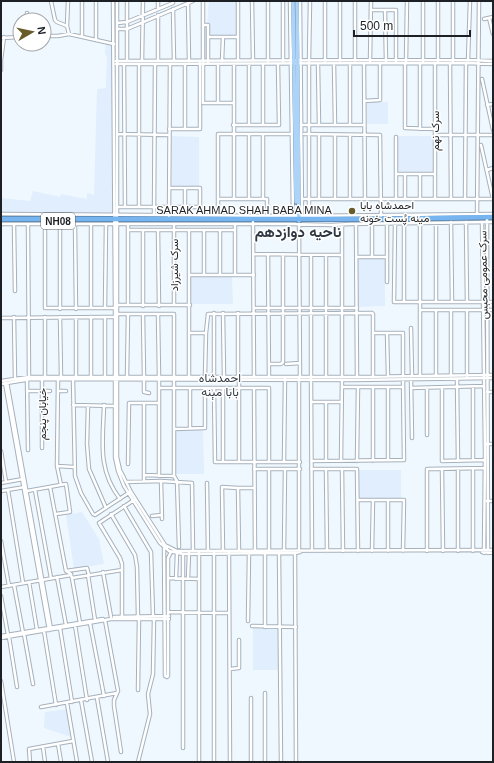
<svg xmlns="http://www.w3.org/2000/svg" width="494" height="763" viewBox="0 0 494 763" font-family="Arial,Vazirmatn,sans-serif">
<rect width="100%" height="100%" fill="#f0f8ff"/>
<!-- built -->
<path fill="#e0eefd" d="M209,1H237V37H206Z
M106,43L113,44L115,216L1,214V198L30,201L33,191L60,197L61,194L87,199V193L94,195L97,89L106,88L107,57L105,54Z
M367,102H388V124H367Z
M172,136L199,137V187H172Z
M397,136H433V172H397Z
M357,259H385V306L358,307Z
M232,276L233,304H191V277Z
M176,429H203L204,474H176Z
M358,470H401V498H359Z
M82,512L99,539L104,564L74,569L66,515Z
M253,628H279V670H253Z
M67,709L71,737L44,728L45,712Z"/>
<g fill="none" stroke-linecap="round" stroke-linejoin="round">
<!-- minor casing -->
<g stroke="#a6b1bc" stroke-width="4.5">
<path id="minor" d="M51,1L55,20L57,22L67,26L69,34
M82,1V37
M113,1L115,308V457L118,471L124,486L160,543L169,551L183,554L295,553L300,552
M117,1V457L120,470L131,492L165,545L177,551H184L493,550
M127,1V61
M158,1V9
M203,1V61
M238,1V61
M252,1L253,61
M268,1V61
M290,1L293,216
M300,1L302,216
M340,1V61
M355,1V61
M453,1V61
M188,3L189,61
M173,9L174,61
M371,10H396V61
M385,10L386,61
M158,15V61
M489,18L493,34
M484,19L493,17
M27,20V13
M117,23L127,22L173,3V1
M203,25H208V37
M67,26L68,1
M117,29H127L193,1
M44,36H58L69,34L114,44
M1,38L20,37
M96,40V1
M1,60L4,37
M468,60L470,1
M1,61V70
M116,61L468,60L493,61
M142,61L143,1
M222,61L223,37
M283,61V1
M309,61L310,1
M325,61V1
M370,61L371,1
M406,61L407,1
M423,61V1
M438,61V1
M203,63V103H233
M208,63V37H238
M405,63V128L435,129
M420,63V129
M450,63L451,199
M116,64L466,63L493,64
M124,64L125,207
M139,64V207
M218,64V103
M234,64V199
M263,64V125
M309,64V215
M318,64L319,125
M334,64L335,125
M350,64V125
M364,64L365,199
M482,79L493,130
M364,101L380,100V63
M487,105L493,104
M233,125H279L278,64
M249,125V64
M301,125H364
M169,129H200V63
M185,129V64
M117,134L169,135
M249,134V199
M263,134V199H267V216
M304,134L380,135L381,216
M319,135V199
M335,135V199
M350,135V199
M435,135H493
M481,145L493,199
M487,170L493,168
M398,174H435
M405,174V199
M420,174V199
M169,188H200V215
M218,199H263
M302,199H493
M396,199V137
M435,199V63
M465,199L466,63
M117,207H200
M185,207V188
M1,214L293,216L493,214
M154,215L155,64
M477,215L479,1
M169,216L170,64
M218,216V134H291
M487,219L488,553
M253,222L254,376
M451,222L452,302
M466,222L467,302
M482,222L485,452L484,553
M420,223V376
M436,223V302
M1,224H290L331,225L350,224L493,222
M14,224L15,291
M28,224L29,377
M45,224V308H115
M60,224V309
M91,224V308
M128,224V305
M174,224V305
M235,224V275
M299,224L300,377
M356,224L357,377
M372,224V257
M395,224L394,302H483
M75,225L76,309
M342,225V377
M128,230H235
M143,230V306
M158,230L159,306
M254,254L342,255
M268,254L269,377
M326,255V377
M357,257H387
M190,275H254
M204,275V230
M220,275V230
M387,282V224
M404,302V223
M487,302H493
M118,305H190
M105,308L106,224
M254,308H357
M420,310H483
M436,310V376
M487,310H493
M214,313V376
M223,313L224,376
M238,313V376
M118,314H174V376
M143,314L144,376
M158,314L159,376
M14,317L15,378
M45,317V377
M60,317L61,377
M76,317V377
M91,317V376
M1,318L105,317
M411,328L412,376
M189,333H206
M373,333H403V376
M387,333L388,376
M269,364H281L283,362V254
M286,364L300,363
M105,376V317H115
M189,376V230
M205,376L206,333L208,314L372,313L373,314V377
M451,376V310
M467,376V310
M127,377L128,314
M311,377V255
M58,379L57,466L61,485
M73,379L75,476L81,493L93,514L95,515L130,492
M144,379V392L149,393
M159,379V476
M174,379V476L177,481L179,547
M239,379V461
M299,379V551
M311,379L312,551
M411,379L412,438
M457,379L458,461
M27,380L28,450
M1,381L29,377H353L493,375
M7,382L51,629
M5,383L49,630
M1,384L31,379L353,380L493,378
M342,387H403
M373,387V461
M388,387V460
M473,387V460
M159,388H269V461
M214,388L215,462H300
M223,388V461
M254,388L255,551
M411,388L484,386
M427,388V435
M442,388V461L485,460
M27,391H38
M42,391H50
M58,391H66
M487,392H493
M311,402H342
M144,403V481
M73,405L114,406
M104,405C103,441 97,469 120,499
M88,406L87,444L89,469L106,508
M190,428V388
M174,429L205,428V388
M487,444H493
M42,448V379
M1,451L6,482
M284,461L285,379
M311,461L404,460L403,379
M326,461V402
M341,461L342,380
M357,461L358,387
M128,464L129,403H159
M57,466L74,467
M254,469H300
M311,469H357L358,551
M326,469L327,551
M342,469L343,551
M442,469L443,551
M458,469V551
M473,469V551
M144,475L174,476
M161,481L162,519
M126,482L161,481L192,483L193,551
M1,483L23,479
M207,483L208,551
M50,487L66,571L71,574
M238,488L239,551
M8,490L23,583
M35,490L51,578
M1,491L25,487
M27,491L66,484L70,512L56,514
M358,500H404L403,551
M388,500V551
M487,501H493
M124,506L151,552L153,616
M111,514L135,555L137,567L138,616
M152,516L162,515
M1,541L9,586
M164,548L165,676L167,677
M223,551L222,487L238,488H254
M269,551V469
M284,551L285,469
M372,551L373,500
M427,551V469L485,468
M482,552L493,553
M199,553V762
M229,553L230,762
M265,553V627
M279,553L281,762
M295,553L296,762
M66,571L87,568L89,575
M103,572L111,617
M88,575L95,620
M57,577L66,625
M72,578L80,623
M168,578L199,579
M176,579L177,553
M188,579L189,553
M29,582L37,630
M14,585L23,633
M1,587L71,575L72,578L122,570
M1,596L8,635
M169,612L229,613
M122,616V564L120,558L99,523L134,500
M114,617L169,616
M105,620L118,691L114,700V706L121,752
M248,621L249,553
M90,623L104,696
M75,625L87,700
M252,626L296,627
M60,628L72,702
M44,631L56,705
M24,634L33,684
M1,636L103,619
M9,637L17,687
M1,638L111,619H169
M230,669L239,668V640
M167,677L168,676V558L171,552
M1,681L14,762
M138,690L139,618
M97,698L108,762
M251,698V762
M81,700L92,762
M67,703L77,762
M41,707L117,693
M58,744L61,762
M43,747L45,762
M183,748V554
M30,762L29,749L73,741
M138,762L150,714L148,694L153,674L154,618
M214,762V553
M265,762V693"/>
</g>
<!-- major casing -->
<g stroke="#5781a9" stroke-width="5.5">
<path id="major" d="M293,1L296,202
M297,1L299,221"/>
</g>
<!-- highway casing -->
<g stroke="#5781a9" stroke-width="6">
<path id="highway" d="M1,219H383L493,217"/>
</g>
<!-- minor -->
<use href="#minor" stroke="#fff" stroke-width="2.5"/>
<!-- major -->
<use href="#major" stroke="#add3f6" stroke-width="3.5"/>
<!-- highway -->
<use href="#highway" stroke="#76b5f0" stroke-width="4.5"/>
</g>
<!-- markers -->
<circle fill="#685d2a" stroke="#fff" stroke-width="1.5" cx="352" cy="211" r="4"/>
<g text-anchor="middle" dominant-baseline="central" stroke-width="3" stroke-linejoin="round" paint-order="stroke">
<!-- shield labels -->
<rect fill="#fff" stroke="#616466" stroke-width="1" x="41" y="213" width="34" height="16" rx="3"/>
<g font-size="10" font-weight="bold" fill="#1d2125">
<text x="58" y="221">NH08</text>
</g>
<!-- street labels -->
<g font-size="11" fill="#1d2125" stroke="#fff">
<text transform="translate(435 131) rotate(-90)">سرک نهم</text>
<text x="244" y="210">SARAK AHMAD SHAH BABA MINA</text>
<text transform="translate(174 265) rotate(-90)">سرک شیرزاد</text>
<text transform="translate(483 275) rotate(-91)">سرک عمومی محبس</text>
<text transform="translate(42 414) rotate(-90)">خیابان پنجم</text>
</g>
<!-- poi labels -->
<g font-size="11" fill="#1d2125" stroke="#fff" text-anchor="start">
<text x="360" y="205">احمدشاه بابا<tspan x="360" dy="13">مینه پُست خونه</tspan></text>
</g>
<!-- neighbourhood labels -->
<g font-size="12" fill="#303943" stroke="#fff">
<text x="220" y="378">احمدشاه<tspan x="220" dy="14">بابا مېنه</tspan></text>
</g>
<!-- district labels -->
<g font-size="15" font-weight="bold" fill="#303943" stroke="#fff">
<text x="298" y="231">ناحیه دوازدهم</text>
</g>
</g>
<!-- border -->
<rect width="494" height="763" fill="none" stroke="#1d2125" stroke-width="4"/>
<!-- north arrow -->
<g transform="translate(32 32) rotate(81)"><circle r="19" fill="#ffffff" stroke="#a5a6a8"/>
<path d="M0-3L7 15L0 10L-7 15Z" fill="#685d2a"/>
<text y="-6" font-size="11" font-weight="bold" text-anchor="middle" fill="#1d2125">N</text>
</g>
<!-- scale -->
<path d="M354 30v6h116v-6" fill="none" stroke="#1d2125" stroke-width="2"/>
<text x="360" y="30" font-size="12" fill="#1d2125" stroke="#ffffff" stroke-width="3" paint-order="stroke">500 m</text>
</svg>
